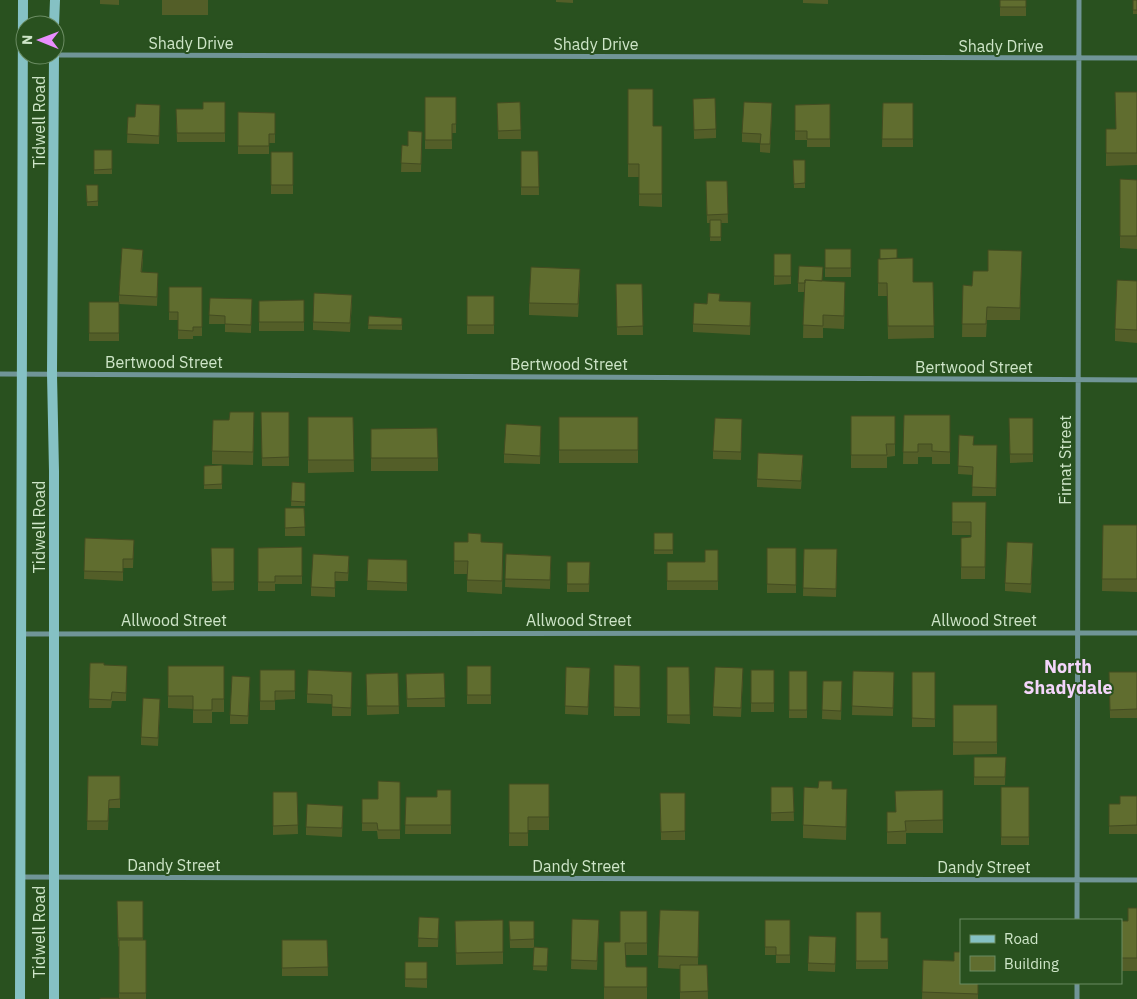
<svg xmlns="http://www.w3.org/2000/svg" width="1137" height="999" viewBox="0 0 1137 999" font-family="'IBM Plex Sans',sans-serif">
<rect width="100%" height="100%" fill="#29511f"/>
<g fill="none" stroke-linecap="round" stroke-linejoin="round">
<!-- minor -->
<path stroke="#709597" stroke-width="5" d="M55,55L1137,58
M0,374L1137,380
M22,634L1137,633
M21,877L1137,880
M1077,920L1079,0
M1077,983V999"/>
<!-- secondary -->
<path stroke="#85c1c4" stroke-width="10" d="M54,25L55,0
M20,999L23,0
M54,999V471L52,374L54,55"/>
</g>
<!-- wall -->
<path fill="#535e28" d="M100,0H119V5L100,4Z
M162,0H208V15H162Z
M556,0H573V3L556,2Z
M803,0H828V4L803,3Z
M1000,0H1026V16H1000Z
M1133,0H1137V14H1133Z
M628,89L653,126H662V207L639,206V177H628Z
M1137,92V165L1106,166V129H1116Z
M425,97H456V133H452V149H425Z
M693,99L716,129V138L694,139Z
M225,102V142H177L176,109H203Z
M520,102L521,139H498L497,103Z
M883,103H913V147H882Z
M830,104V147H807V140H795V105Z
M772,111L770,153L760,152V143L742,142V133Z
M238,112L275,113V143H269V154H238Z
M160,113L159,144L127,143L128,117H135Z
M422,132L421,172H401L402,145L408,146Z
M94,150H112V174H94Z
M521,151H538L539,195H521Z
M271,152H293V194H271Z
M793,160H805V188H794Z
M1120,179L1137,180V249L1120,248Z
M706,181H727L728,223H721V241H710V223H707Z
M86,185H98V206H87Z
M825,249H851V277H825Z
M1022,251L1020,320H987L986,337H962L963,285L972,286L988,271Z
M774,254H791V284L774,285Z
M143,258L142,272L158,281L157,306L119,304V295Z
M897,258L913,282H933L934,338L888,339L887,296H878V259Z
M822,281L845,295L844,329L823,328V338H803L804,292H798V283Z
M1137,281V343L1115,341V329Z
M580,282L578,317L529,315V303Z
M616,284H642L643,335H617Z
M169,287H202V336H193V339H178V320H169Z
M467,296H494V334H467Z
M210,298L252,299L251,333L225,332V324H209Z
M304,300V331H259V301Z
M720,301L751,311L750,335L693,332V324L707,304Z
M89,302H119V341H89Z
M352,303L350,332L313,330V322Z
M369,316L402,318V330L368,329Z
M261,412H289V466H262Z
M904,415H950V464H932V457H918V464H903Z
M851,416H895V456L887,457V468H851Z
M308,417H353L354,472L308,473Z
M559,417H638V463H559Z
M1009,418H1033V462L1010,463Z
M742,419L741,460L713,459V451Z
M254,425L253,465L212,464V451Z
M371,429L438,458V471H371Z
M541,435L540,464L504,463V454Z
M959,435L974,445H997L996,496H972L973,475L958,474Z
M803,463L801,489L757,487V479Z
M222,465V489H204V466Z
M292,482L305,483V506H291Z
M952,502H986L985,579H961V538L971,537V535H952Z
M285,508H304L305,536H285Z
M1103,525H1137V592L1102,591Z
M654,533H673V554H654Z
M85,538L134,540L133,568H123V581L84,579Z
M481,542L503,543L502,594L467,592V574H454V561Z
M302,547V584H275V591H258V548Z
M211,548H234V590L212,591Z
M767,548H796V593H767Z
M804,549H837L836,597L803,596Z
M718,550V590H667V562H705Z
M1033,551L1031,593L1005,591V583Z
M506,554L551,556L550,589L505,587Z
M368,559L407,560V591L367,590Z
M567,562H590L589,592H567Z
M349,564L348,581H335V597L311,596V587Z
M90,663L104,665L127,666L126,701H112L111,708H89Z
M614,665L640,666V716H614Z
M168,666H224V712H212V723H193V709L168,708Z
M467,666H491V704H467Z
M566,667L590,668L588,715L565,714Z
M667,667H689L690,724L667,723Z
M260,670H295V699L275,700V710H260Z
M751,670H774V712H751Z
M789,671H807V718H789Z
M853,671L894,672L893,716L852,715Z
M352,672L351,716H332V704L307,703V694Z
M912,672H935V727H912Z
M1109,672H1137V718H1110Z
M398,673L399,714L367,715L366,674Z
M444,673L445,707H407L406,674Z
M743,676L741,717L713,716V707Z
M823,681L842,690L841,720L822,719Z
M250,685L248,724H230V715Z
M953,705H997V754L953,755Z
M160,708L158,746L141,745V737Z
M974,757H1006L1005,785H974Z
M88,776H120V808H109L108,830H87Z
M400,782V839H378L377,831H362V799H378Z
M509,784H549V830H528V846H509Z
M771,787H793L794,821H771Z
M1001,787H1029V845H1001Z
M832,789L847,802L846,840L803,838V825Z
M451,790V834H405L406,797H437Z
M273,792H297L298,834L273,835Z
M660,793H685V840H661Z
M1137,796V834H1109V804H1120Z
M887,812H896L943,820V833H906V844H887Z
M343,814L342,837L306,835V827Z
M117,901H143V940H146V999H100L119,998V946L118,947Z
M1137,908V971H1121V921H1128Z
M660,910L699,911L698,965H707L708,999H680V969L658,968Z
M647,911V955H626V967H647V999H604V942H620Z
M856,912L881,938H888V969H856Z
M419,917L439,918L438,947H418Z
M572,919L599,928L597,970L571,969Z
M503,920V964L456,965L455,921Z
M765,920H790V963H776V955H765Z
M509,921H534V947L548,948L547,971L533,970L534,948H510Z
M282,940H327L328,976H282Z
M836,945L835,972L808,971V963Z
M923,960L954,961L961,983H978V999H922Z
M405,962H427V988L405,987Z"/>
<!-- building -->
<path fill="#606d2f" stroke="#434c21" d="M1000,0H1026V7H1000Z
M1133,0H1137V10H1133Z
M628,89H653V126H662V194H639V164H628Z
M1115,92H1137V153H1106V129H1116Z
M425,97H456V124H452V140H425Z
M715,98L716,129L694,130L693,99Z
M203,102H225V133H177L176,109H203Z
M520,102L521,130L498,131L497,103Z
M744,102L772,103L770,144H760L761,134L742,133Z
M883,103H913V139H882Z
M136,104L160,105L159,136L127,134L128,117H135Z
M830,104V139H807V131H795V105Z
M238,112L275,113V134H269V146H238Z
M408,131L422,132L421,164L401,163L402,145L408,146Z
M94,150H112V169L94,170Z
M521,151H538L539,187H521Z
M271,152H293V185H271Z
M793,160H805V183L794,184Z
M1120,179L1137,180V236H1120Z
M706,181H727L728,214L707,215Z
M86,185H98V201L87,202Z
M710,220H721V237H710Z
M122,248L143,250L141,272L158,273L157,297L119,295Z
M825,249H851V268H825Z
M880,249H897V258L880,259Z
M988,250L1022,251L1020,308L987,307L986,324H962L963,285L972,286L973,271H988Z
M774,254H791V276H774Z
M913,258V282H933L934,326H888L887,283H878V259Z
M799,266L823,267L822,281L805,280V283H798Z
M531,267L580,269L578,304L529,303Z
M805,280L845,282L844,316L823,315V326L803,325Z
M1117,280L1137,281V330L1115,329Z
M616,284H642L643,326L617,327Z
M169,287H202V327H193V331L178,330V312H169Z
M314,293L352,295L350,323L313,322Z
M708,293L720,294L719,301L751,302L750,326L693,324L694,303L707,304Z
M467,296H494V325H467Z
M210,298L252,299L251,325L225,324V316L209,315Z
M304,300V322H259V301Z
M89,302H119V333H89Z
M369,316L402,318V325H368Z
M230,412H254L253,452L212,451L213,420H229Z
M261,412H289V457L262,458Z
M904,415H950V452L932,451V444H918V452H903Z
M851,416H895V444H886L887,455H851Z
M308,417H353L354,460H308Z
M559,417H638V450H559Z
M715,418L742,419L741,452L713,451Z
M1009,418H1033V454H1010Z
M506,424L541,426L540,456L504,454Z
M437,428L438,458H371V429Z
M959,435L974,436L973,445H997L996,488L972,487L973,467L958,466Z
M758,453L803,455L801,481L757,479Z
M222,465V484L204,485V466Z
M292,482L305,483V502L291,501Z
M952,502H986L985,567H961V538L971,537V522H952Z
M285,508H304L305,527L285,528Z
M1103,525H1137V579H1102Z
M468,533L481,534V542L503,543L502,581L467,580L468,561H454V542H468Z
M654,533H673V550H654Z
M85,538L134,540L133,559H123V572L84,571Z
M1007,542L1033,543L1031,584L1005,583Z
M302,547V576H275V582H258V548Z
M211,548H234V582H212Z
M767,548H796V585L767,584Z
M804,549H837L836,589L803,588Z
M705,550H718V581H667V562H705Z
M313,554L349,556L348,573L335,572V588L311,587Z
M506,554L551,556L550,580L505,579Z
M368,559L407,560V583L367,581Z
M567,562H590L589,584H567Z
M90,663H104V665L127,666L126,693L112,692L111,700L89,699Z
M614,665L640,666V708L614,707Z
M168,666H224V699H212V710H193V696H168Z
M467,666H491V695H467Z
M566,667L590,668L588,707L565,706Z
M667,667H689L690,715H667Z
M715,667L743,668L741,708L713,707Z
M260,670H295V691H275V701H260Z
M308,670L352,672L351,708L332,707V695L307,694Z
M751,670H774V703H751Z
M789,671H807V710H789Z
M853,671L894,672L893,708L852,706Z
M912,672H935V719L912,718Z
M1109,672H1137V709L1110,710Z
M398,673L399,706H367L366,674Z
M444,673L445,698L407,699L406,674Z
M232,676L250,677L248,716L230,715Z
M823,681H842L841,711L822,710Z
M143,698L160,699L158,738L141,737Z
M953,705H997V742H953Z
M974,757H1006L1005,777H974Z
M88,776H120V799L109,800L108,821H87Z
M378,781L400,782V830H378L377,823H362V799H378Z
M819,781H832V789H847L846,827L803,825L804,787L818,788Z
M509,784H549V817H528V833H509Z
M771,787H793L794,812L771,813Z
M1001,787H1029V837H1001Z
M437,790H451V825H405L406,797H437Z
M943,790V820L905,821L906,831L887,832V812H896L895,791Z
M273,792H297L298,825L273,826Z
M660,793H685V831L661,832Z
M1120,796H1137V825L1109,826V804H1120Z
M307,804L343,806L342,828L306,827Z
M117,901H143V938H118Z
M1128,908H1137V958H1121V921H1128Z
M660,910L699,911L698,957L658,956Z
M620,911H647V943H625L626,967H647V987H604V942H620Z
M856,912H881V938H888V961H856Z
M419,917L439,918L438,939L418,938Z
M572,919L599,920L597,961L571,960Z
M503,920V952L456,953L455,921Z
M765,920H790V955H776V947H765Z
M509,921H534V939L510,940Z
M809,936L836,937L835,964L808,963Z
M119,940H146V993H119Z
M282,940H327L328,967L282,968Z
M534,947L548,948L547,966H533Z
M954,952H961V983H978V994L922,992L923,960L954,961Z
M405,962H427V979H405Z
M680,965H707L708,991L680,992Z
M100,998H119V999H100Z"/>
<g text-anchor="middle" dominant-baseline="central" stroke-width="4" stroke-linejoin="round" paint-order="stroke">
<!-- street labels -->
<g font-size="16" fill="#cee5c8" stroke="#29511f">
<text x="191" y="43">Shady Drive</text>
<text x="596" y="44">Shady Drive</text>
<text x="1001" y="46">Shady Drive</text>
<text transform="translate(39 122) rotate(-90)">Tidwell Road</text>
<text x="164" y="362">Bertwood Street</text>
<text x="569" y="364">Bertwood Street</text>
<text x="974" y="367">Bertwood Street</text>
<text transform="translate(1065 460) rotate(-90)">Firnat Street</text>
<text transform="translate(39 527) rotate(-90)">Tidwell Road</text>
<text x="174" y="620">Allwood Street</text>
<text x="579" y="620">Allwood Street</text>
<text x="984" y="620">Allwood Street</text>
<text x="174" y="865">Dandy Street</text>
<text x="579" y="866">Dandy Street</text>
<text x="984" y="867">Dandy Street</text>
<text transform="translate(39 932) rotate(-90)">Tidwell Road</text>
</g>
<!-- neighbourhood labels -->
<g font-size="18" font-weight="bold" fill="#f4d5fb" stroke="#29511f">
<text x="1068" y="666">North<tspan x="1068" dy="21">Shadydale</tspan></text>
</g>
</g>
<!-- legend -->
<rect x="960" y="919" width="162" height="65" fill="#29511f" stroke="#6b8c63"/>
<rect x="970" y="935" width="25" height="8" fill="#85c1c4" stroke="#6b8c63"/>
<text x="1004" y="944" font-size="15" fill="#cee5c8">Road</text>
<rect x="970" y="956" width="25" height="15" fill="#606d2f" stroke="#6b8c63"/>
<text x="1004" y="969" font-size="15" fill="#cee5c8">Building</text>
<!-- north arrow -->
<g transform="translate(40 40) rotate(271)"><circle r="24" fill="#29511f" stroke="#6b8c63"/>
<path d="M0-4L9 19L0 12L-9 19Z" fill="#e98efe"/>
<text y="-8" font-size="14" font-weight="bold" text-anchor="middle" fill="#cee5c8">N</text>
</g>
</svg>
